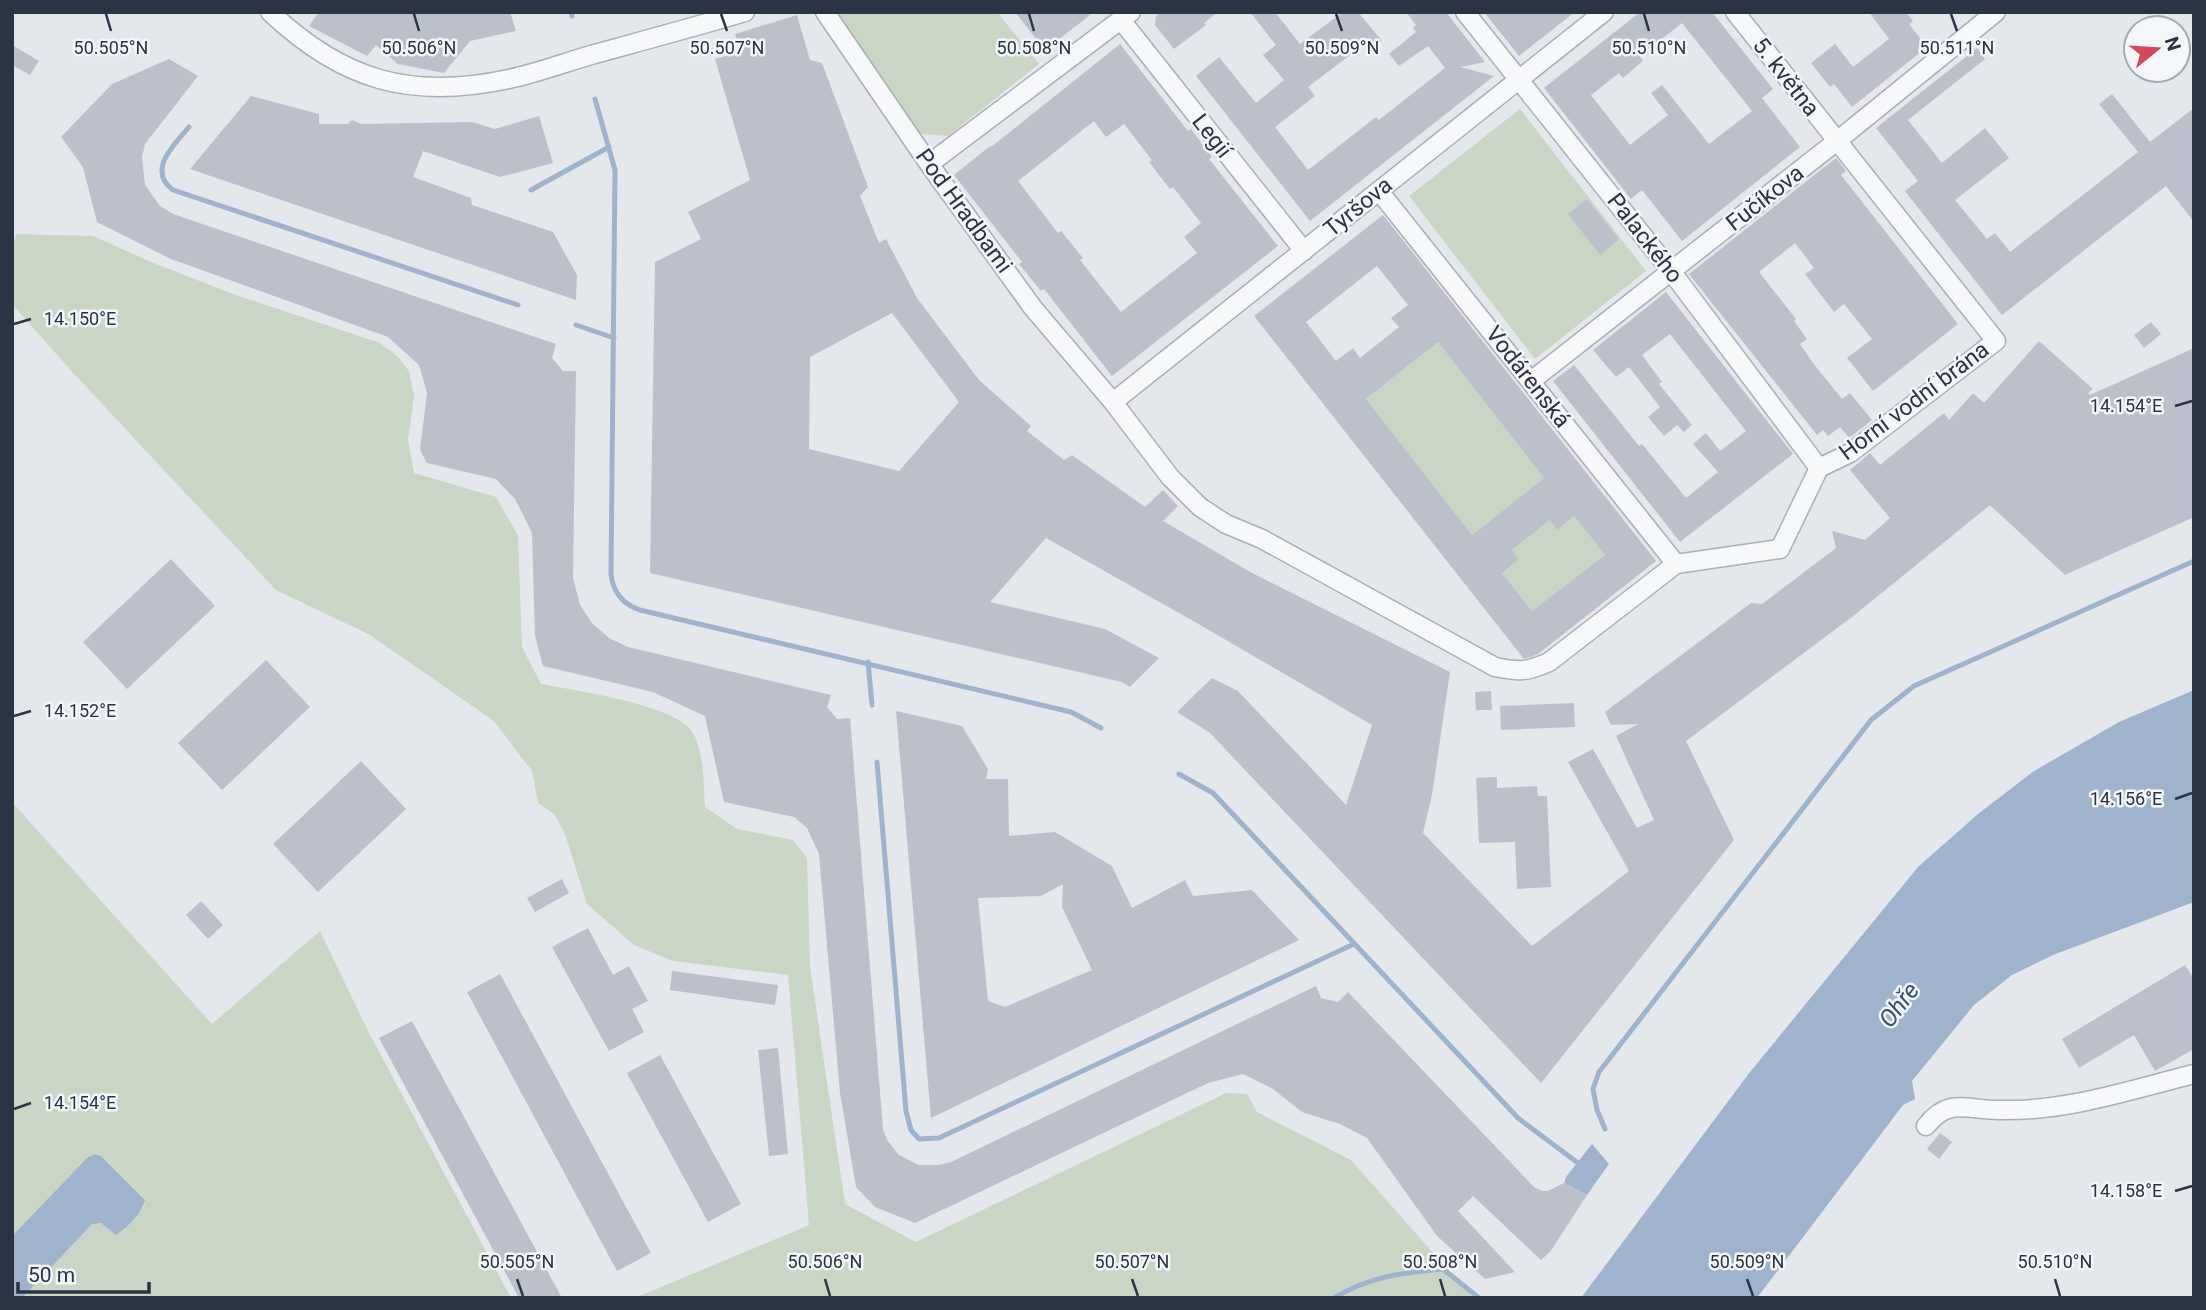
<svg xmlns="http://www.w3.org/2000/svg" width="2206" height="1310" viewBox="0 0 2206 1310" font-family="Roboto,sans-serif">
<rect width="100%" height="100%" fill="#e4e7ec"/>
<!-- green -->
<path fill="#c9d6c5" d="M837,12H997L1039,64L948,136L921,134Z
M1520,109L1646,271L1535,359L1409,196Z
M17,234L93,236L151,262L233,294L380,343L397,356L409,371L414,396L408,440L414,473L496,497L518,535L522,647L541,684C572,690 679,705 693,733C705,756 703,782 705,807L737,829L793,840L807,858L810,967L845,1204L916,1242L1226,1093L1247,1094L1257,1112L1351,1160L1473,1298H635L809,1225L788,975L673,961L634,945L587,904L565,834L554,814L538,803L532,771L494,721L370,635L276,590L75,375L12,304V246Z
M1438,342L1544,478L1472,535L1366,399Z
M1574,516L1605,555L1532,611L1502,573L1519,559L1512,550L1550,520L1558,529Z
M12,802L212,1024L320,931L369,1033L511,1298H22L92,1223H101L122,1231L144,1206L145,1200L101,1156L95,1154L88,1157L12,1236Z"/>
<!-- water -->
<path fill="#9fb4cc" d="M2194,690V902L2053,955L2012,975L1974,1005L1912,1081L1915,1099L1903,1105L1757,1298H1581L1750,1072L1918,867L1978,814L2034,771L2119,722Z
M1592,1144L1609,1164L1587,1195L1564,1183L1566,1177Z
M95,1154L101,1156L145,1200C142,1213 127,1228 116,1235L101,1223L92,1224L22,1298H12V1236L88,1157Z"/>
<g fill="none" stroke-linecap="round" stroke-linejoin="round">
<!-- stream -->
<path stroke="#9fb4cc" stroke-width="5" d="M571,12L572,16
M595,99L615,170L611,574C613,592 622,604 640,610L1071,712L1101,728
M189,127C175,144 146,170 173,190L518,305
M531,190L609,147
M576,325L614,338
M868,662L872,705
M877,762L906,1111L911,1130L919,1139L939,1138L1354,944
M1179,774L1213,793L1518,1118L1582,1166
M1605,1129L1597,1110L1593,1089L1599,1072L1871,720L1914,686L2194,561
M1334,1298C1370,1276 1402,1273 1443,1269L1479,1298"/>
</g>
<!-- building -->
<path fill="#bbc0ca" fill-rule="evenodd" d="M319,12H510L516,31L470,41L444,73L398,64L376,45L367,56L309,26Z
M1015,12H1094L1045,50Z
M1161,12H1218L1204,23L1206,25L1174,49L1155,25L1156,16Z
M1250,12H1275L1300,44L1343,12H1358L1382,41L1371,50L1366,43L1308,87L1315,96L1275,127L1308,170L1376,117L1379,120L1445,68L1428,46L1399,66L1389,54L1416,32L1413,28L1416,25L1406,12H1446L1485,62L1460,67L1494,76L1310,221L1196,76L1219,57L1256,103L1284,80L1263,55L1276,45Z
M1484,12H1575L1519,56Z
M1640,12H1712L1773,89L1762,98L1800,147L1682,241L1642,190L1631,199L1544,88ZM1682,23L1752,111L1709,144L1662,85L1651,93L1668,115L1630,145L1591,95L1619,73L1623,78L1643,61L1640,56Z
M1869,12H1906L1913,21L1909,24L1927,47L1852,107L1834,84L1830,87L1811,63L1835,44L1853,67L1889,39Z
M797,15L810,60L822,63L868,187L860,196L879,243L886,239L917,298L979,380L1031,426L1027,431L1064,460L1072,455L1145,507L1163,490L1178,506L1163,521L1252,573L1450,672L1432,795L1423,833L1532,946L1629,871L1568,762L1593,749L1637,828L1654,820L1616,736L1638,724L1611,725L1605,712L1751,603L1762,604L1836,548L1832,531L1865,540L1890,518L1850,470L1870,453L1880,465L1944,413L1949,420L1973,393L1984,403L2039,341L2093,389L2088,393L2090,395L2194,348V517L2065,575L1990,505L1852,617L1686,741L1734,840L1541,1083L1210,733L1177,712L1212,678L1238,691L1346,805L1372,725L1202,626L1046,538L990,602L1105,629L1159,658L1130,687L1122,682L650,573L655,262L701,239L688,212L750,180L715,59L740,52L735,34ZM892,313L959,402L899,471L809,449L810,357Z
M1120,44L1188,131L1191,129L1212,157L1209,159L1278,246L1112,376L1044,289L1041,291L1019,264L1022,262L954,175L990,146L991,147ZM1094,121L1106,137L1124,124L1152,160L1149,162L1170,189L1173,187L1201,223L1184,237L1197,253L1121,312L1080,260L1083,258L1061,231L1058,233L1018,181Z
M12,45L39,61L30,75L12,65Z
M1977,48L1985,59L1908,120L1942,163L1985,128L2009,158L1955,200L1987,239L1995,233L2010,252L2138,152L2099,104L2112,94L2150,142L2194,108V222L2166,186L2002,315L1905,191L1918,181L1876,128Z
M169,59L198,76L145,144L142,157L145,185L160,206L173,214L556,344L552,358L563,371H576L573,578L580,605L592,623L609,638L628,647L831,695L827,707L837,719L850,718L883,1129L887,1140L899,1155L919,1165H939L951,1162L1316,986L1321,998L1338,1002L1348,992L1534,1187L1542,1191H1548L1564,1183L1587,1195L1550,1252L1541,1260L1473,1196L1458,1211L1515,1272L1485,1279L1437,1236L1367,1138L1340,1124L1302,1112L1273,1089L1243,1074L1208,1083L915,1223L875,1207L856,1187L840,1093L819,854L807,828L794,817L724,802L705,716L653,692L543,666L535,636L532,533L515,499L496,479L427,463L420,450L427,393L419,365L388,337L171,259L97,222L83,167L61,137L112,84Z
M251,96L319,114V124H348L352,120L362,124L472,122L495,129L539,116L553,163L500,177L423,151L413,177L471,198L472,205L553,232L577,275L576,300L190,169Z
M1836,158L1846,171L1841,175L1958,324L1873,391L1847,358L1872,339L1844,304L1834,312L1805,274L1814,268L1795,243L1759,272L1796,319L1794,321L1807,339L1800,344L1813,363L1842,399L1850,393L1872,420L1849,438L1840,427L1828,436L1823,430L1817,435L1689,274Z
M1587,199L1619,239L1600,255L1568,214Z
M1383,215L1656,561L1538,654L1531,657L1524,659L1254,316ZM1377,266L1408,305L1391,318L1399,327L1360,358L1353,348L1336,361L1306,322ZM1438,342L1544,478L1472,535L1366,399ZM1574,516L1605,555L1532,611L1502,573L1519,559L1512,550L1550,520L1557,530Z
M1666,292L1793,454L1680,542L1553,381L1574,365L1639,446L1642,444L1686,498L1718,472L1693,444L1706,433L1720,451L1746,431L1670,334L1642,355L1662,382L1659,384L1692,425L1684,432L1677,425L1664,436L1648,417L1660,407L1629,367L1616,377L1593,350Z
M2151,322L2161,334L2144,348L2134,335Z
M171,559L215,606L127,689L83,642Z
M266,660L310,707L222,790L178,743Z
M1491,691L1492,710H1476L1475,692Z
M1574,703L1575,727L1501,730L1500,706Z
M896,711L962,726L988,769L986,779H1008L1009,836L1055,832L1112,866L1132,908L1185,880L1193,896L1252,890L1299,940L931,1118ZM1063,884L1062,907L1092,970L1005,1007L988,1001L978,898L1041,896Z
M361,761L406,809L318,892L273,844Z
M1497,777V788L1537,786L1538,796H1547L1551,887L1517,889L1515,842L1479,843L1476,778Z
M562,879L569,893L535,912L527,898Z
M201,901L223,925L208,939L186,915Z
M588,928L613,975L629,966L648,1001L632,1009L644,1032L609,1051L552,947Z
M2185,965L2194,979V1049L2155,1071L2134,1035L2079,1068L2062,1039Z
M672,971L778,985L775,1005L670,990Z
M500,974L651,1253L617,1271L467,992Z
M412,1021L562,1298H519L379,1038Z
M778,1048L788,1154L769,1156L758,1050Z
M660,1055L741,1204L708,1222L627,1073Z
M1940,1133L1952,1142L1939,1159L1927,1149Z"/>
<g fill="none" stroke-linecap="round" stroke-linejoin="round">
<!-- minor casing -->
<g stroke="#a9aeb7" stroke-width="21">
<path id="minor" d="M270,12C343,81 411,100 509,79C537,73 564,63 591,55C642,41 694,27 745,12
M825,12L929,164L1033,308L1113,402L1170,477L1200,507L1226,524L1262,539L1495,667C1519,672 1527,672 1549,662L1676,564L1780,549L1819,468L1850,453L1996,341L1735,12
M1465,12L1671,271L1819,468
M1121,20L1304,251
M929,164L1131,12
M1379,191L1676,564
M1531,381L1837,141L1996,12
M1113,402L1604,12
M1926,1126C1949,1097 1966,1110 1999,1110C2065,1112 2130,1090 2194,1074"/>
</g>
<!-- minor -->
<use href="#minor" stroke="#f7f8fa" stroke-width="18"/>
</g>
<!-- ticks -->
<path fill="none" stroke="#2b3445" stroke-width="2.5" d="M106,14L111,31M414,14L419,31M721,14L727,31M1029,14L1034,31M1336,14L1342,31M1644,14L1649,31M1951,14L1957,31M14,324L31,319M2175,406L2192,401M14,716L31,711M2175,799L2192,793M14,1109L31,1103M2175,1191L2192,1186M517,1279L523,1296M825,1279L830,1296M1132,1279L1138,1296M1440,1279L1445,1296M1747,1279L1753,1296M2055,1279L2060,1296"/>
<g text-anchor="middle" dominant-baseline="central" stroke-width="5" stroke-linejoin="round" paint-order="stroke">
<!-- street labels -->
<g font-size="23" fill="#2b3445" stroke="#f4f6f9">
<text transform="translate(1786 77) rotate(52)">5. května</text>
<text transform="translate(1212 136) rotate(52)">Legií</text>
<text transform="translate(1765 198) rotate(-38)">Fučíkova</text>
<text transform="translate(1358 207) rotate(-39)">Tyršova</text>
<text transform="translate(964 211) rotate(54)">Pod Hradbami</text>
<text transform="translate(1645 238) rotate(52)">Palackého</text>
<text transform="translate(1528 377) rotate(52)">Vodárenská</text>
<text transform="translate(1914 401) rotate(-37)">Horní vodní brána</text>
</g>
<!-- water labels -->
<g font-size="24" font-style="italic" fill="#34527a" stroke="#f4f6f9">
<text transform="translate(1899 1005) rotate(-53)">Ohře</text>
</g>
</g>
<g font-size="18" text-anchor="middle" fill="#2b3445" stroke="#f4f6f9" stroke-width="5" stroke-linejoin="round" paint-order="stroke">
<text x="111" y="54">50.505°N</text>
<text x="419" y="54">50.506°N</text>
<text x="727" y="54">50.507°N</text>
<text x="1034" y="54">50.508°N</text>
<text x="1342" y="54">50.509°N</text>
<text x="1649" y="54">50.510°N</text>
<text x="1957" y="54">50.511°N</text>
<text x="80" y="325">14.150°E</text>
<text x="2126" y="412">14.154°E</text>
<text x="80" y="717">14.152°E</text>
<text x="2126" y="805">14.156°E</text>
<text x="80" y="1109">14.154°E</text>
<text x="2126" y="1197">14.158°E</text>
<text x="517" y="1268">50.505°N</text>
<text x="825" y="1268">50.506°N</text>
<text x="1132" y="1268">50.507°N</text>
<text x="1440" y="1268">50.508°N</text>
<text x="1747" y="1268">50.509°N</text>
<text x="2055" y="1268">50.510°N</text>
</g>
<!-- border -->
<rect width="2206" height="1310" fill="none" stroke="#2b3445" stroke-width="28"/>
<!-- north arrow -->
<g transform="translate(2157 49) rotate(72)"><circle r="33" fill="#f4f6f9" stroke="#a4a8b1" stroke-width="2"/>
<path d="M0-5L12 26L0 18L-12 26Z" fill="#d1495b"/>
<text y="-10" font-size="19" font-weight="bold" text-anchor="middle" fill="#2b3445">N</text>
</g>
<!-- scale -->
<path d="M18 1282v10h131v-10" fill="none" stroke="#2b3445" stroke-width="3.5"/>
<text x="28" y="1282" font-size="21" fill="#2b3445" stroke="#f4f6f9" stroke-width="5" paint-order="stroke">50 m</text>
</svg>
